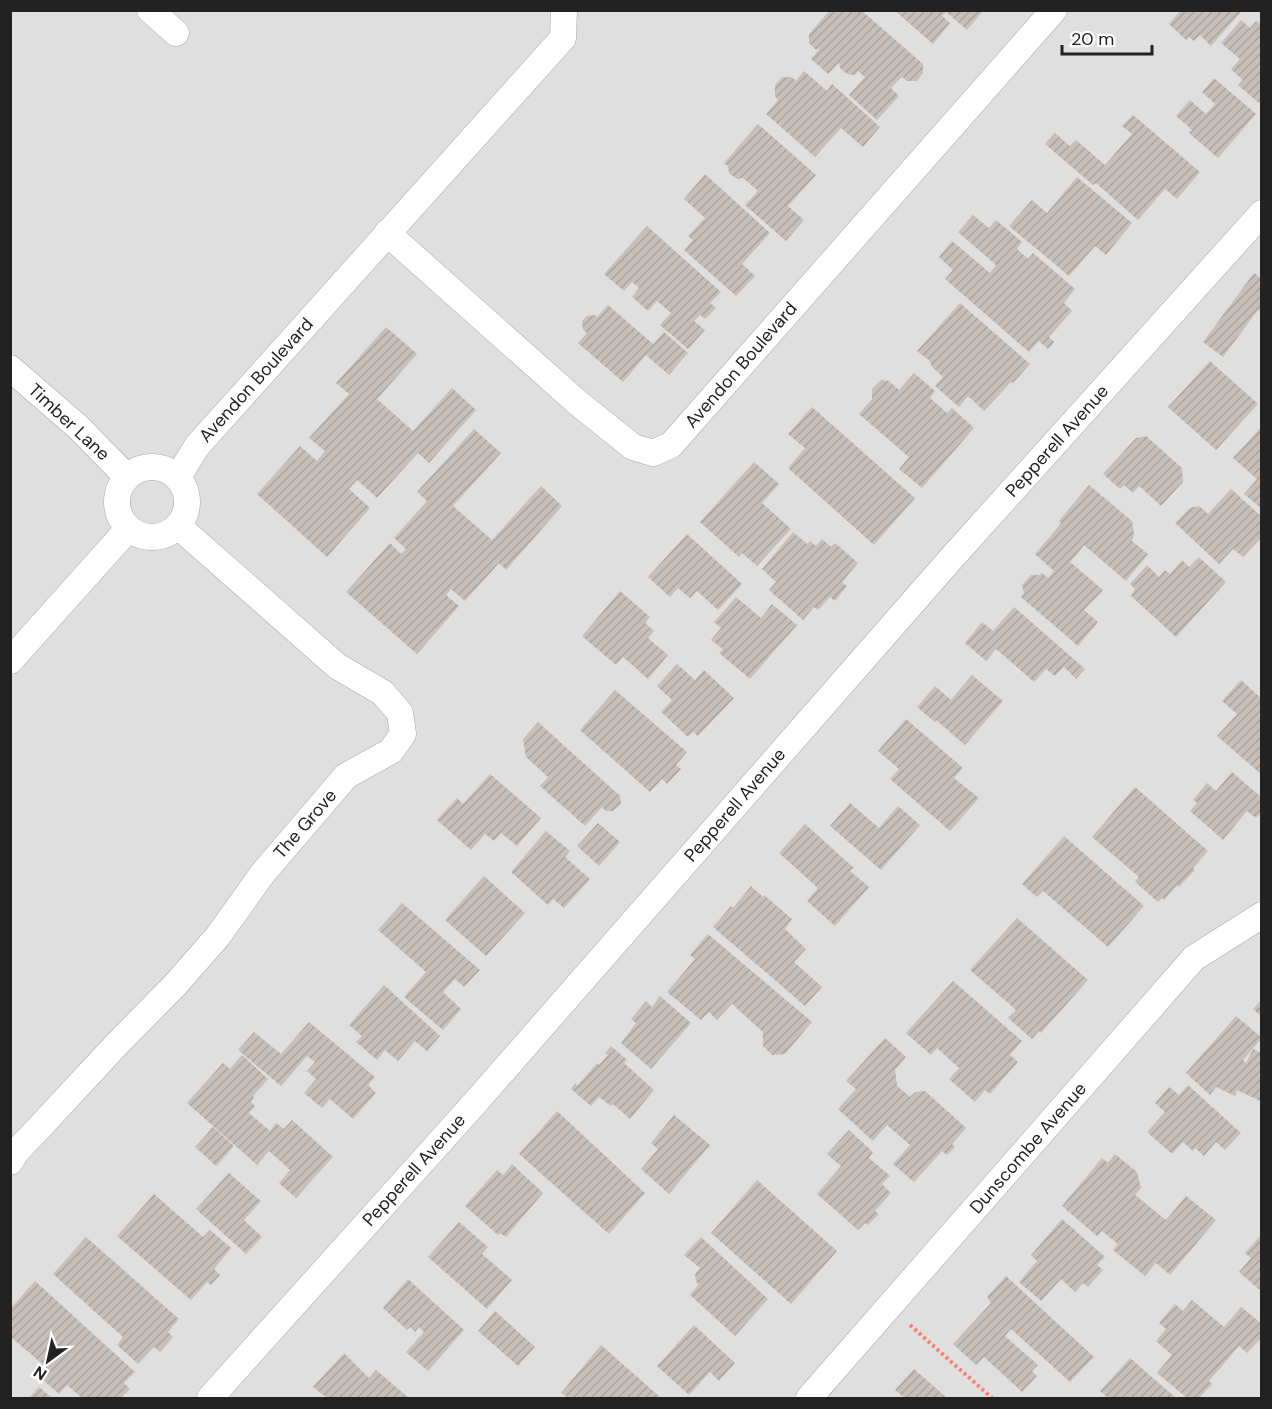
<svg xmlns="http://www.w3.org/2000/svg" width="1272" height="1409" viewBox="0 0 1272 1409" font-family="'DM Sans',sans-serif">
<defs>
<pattern id="building-hatch" width="6" height="6" patternUnits="userSpaceOnUse" patternTransform="scale(1.5)"><rect width="6" height="6" fill="#c7bfb8"/><path d="M-1 1l2-2M0 6l6-6M5 7l2-2" fill="none" stroke="#aba49e"/></pattern>
</defs>
<rect width="100%" height="100%" fill="#f2efe9"/>
<!-- residential -->
<path fill="#e0dfdf" d="M11,11H1261V1398H11Z"/>
<!-- building -->
<path fill="url(#building-hatch)" d="M830,10H861L923,64V73L917,81H907L902,77L891,88L899,96L877,120L849,95L865,77L858,71L855,75L847,74L840,68L839,63L828,74L811,59L820,48L816,50L809,43V34Z
M894,10H984L967,30L946,12L942,16L950,23L933,44Z
M1181,10H1239L1241,12L1211,46L1200,35L1194,41L1189,37L1186,40L1169,24Z
M1241,20L1250,28L1256,21L1262,25V100L1259,103L1238,85L1243,80L1231,69L1240,59L1221,43Z
M804,71L827,91L832,84L880,127L863,147L841,128L815,157L766,114L778,100L775,96V85L782,77H791L796,81Z
M1214,78L1256,114L1218,158L1189,133L1192,130L1176,116L1190,100L1206,114L1215,104L1202,92Z
M1133,115L1200,172L1177,199L1165,189L1138,220L1096,183L1093,185L1045,144L1055,133L1070,146L1076,140L1105,165L1132,134L1122,126Z
M758,124L816,175L788,206L804,220L786,241L745,205L758,191L743,178L737,179L729,173L728,166L724,163Z
M705,174L770,233L742,264L755,276L736,296L684,250L693,240L688,236L705,218L684,199Z
M1077,177L1132,223L1106,255L1095,246L1069,276L1009,226L1032,200L1047,213Z
M973,215L989,228L996,220L1022,242L1017,249L1028,259L1033,253L1075,289L1064,303L1072,311L1049,337L1054,342L1048,349L1039,341L1029,352L945,279L953,270L939,257L952,241L990,273L996,265L958,232Z
M647,226L721,292L710,303L716,308L705,319L700,315L694,321L705,330L688,349L660,325L671,313L657,301L648,311L632,297L639,288L632,282L624,291L604,274Z
M1254,273L1262,279V313L1258,310L1223,357L1203,342Z
M960,303L1030,364L1013,383L1011,382L984,411L968,396L959,407L935,386L943,377L932,367L930,361L917,351Z
M608,305L653,344L664,332L688,353L669,375L646,355L623,382L578,343L587,333L583,330L582,321L587,316L595,315L597,317Z
M386,327L417,354L377,399L413,431L452,388L476,410L429,463L418,453L377,498L357,480L349,489L370,508L327,557L257,494L300,446L317,461L325,451L309,438L349,394L336,383Z
M1210,361L1258,404L1216,450L1168,407Z
M914,373L935,391L930,398L947,413L952,408L974,428L922,488L899,469L909,457L859,414L872,399V389L881,380L889,381L899,390Z
M812,407L915,498L874,545L788,468L805,448L788,434Z
M1262,426V509L1244,494L1257,479L1233,458Z
M474,429L501,453L453,506L492,540L541,486L562,506L506,570L499,563L465,601L451,589L446,595L459,606L417,654L346,592L390,543L401,554L406,549L394,538L427,501L417,492Z
M1146,436L1182,468L1183,482L1161,506L1139,486L1133,493L1124,485L1120,489L1103,474L1136,438Z
M754,462L779,484L762,503L791,529L757,566L742,553L739,557L700,522Z
M1089,485L1132,521L1134,534L1132,541L1148,554L1126,581L1084,545L1078,553L1069,546L1078,553L1070,562L1103,590L1084,610L1098,622L1078,646L1021,597L1024,593L1022,585L1031,575H1040L1042,573L1048,578L1054,571L1035,554L1054,532L1061,523L1059,521Z
M1231,489L1262,517V537L1243,557L1233,549L1219,564L1175,523L1190,508L1199,506L1208,514Z
M793,532L807,544L810,541L816,546L822,539L831,547L835,543L858,563L842,582L847,586L835,601L830,597L818,610L814,607L803,620L769,590L776,582L762,569Z
M687,534L742,584L718,610L697,591L690,598L678,588L670,597L648,577Z
M1199,557L1226,582L1176,637L1131,596L1135,589L1130,584L1147,565L1159,577L1165,570L1170,574L1182,560L1189,567Z
M620,591L650,617L645,623L654,631L648,638L668,655L648,679L623,657L616,665L582,636Z
M736,597L761,618L772,604L797,625L750,679L719,653L723,649L711,640L721,628L714,622Z
M1014,607L1085,669L1076,679L1064,667L1055,676L1046,669L1034,682L996,649L986,661L965,643L982,622L993,631Z
M677,664L695,680L704,670L734,698L698,736L693,732L688,737L661,712L672,700L657,686Z
M972,675L1003,701L965,745L936,720L935,722L917,707L935,686L951,700Z
M1241,680L1262,699V775L1217,736L1237,714L1222,701Z
M615,690L687,752L676,765L681,769L667,784L662,779L650,792L580,730Z
M906,719L963,768L954,778L979,798L950,831L890,779L899,769L878,751Z
M538,722L620,796L621,804L613,811H606L602,807L585,826L540,786L548,777L526,757L523,739Z
M1232,772L1262,798V815L1260,814L1256,818L1247,811L1223,840L1190,811L1197,803L1193,800L1207,783L1216,791Z
M490,774L541,818L517,846L501,833L494,841L485,834L471,850L437,820L457,798L463,804Z
M1135,787L1208,851L1193,868L1195,870L1179,887L1177,885L1164,900L1162,898L1158,902L1135,882L1139,877L1092,837Z
M850,803L879,828L898,806L920,825L881,870L830,826Z
M598,823L620,842L599,866L577,846Z
M805,824L854,868L850,871L869,887L835,926L807,901L818,888L779,853Z
M546,831L570,851L565,857L590,879L564,908L553,899L548,905L511,872Z
M1064,836L1144,906L1108,947L1043,891L1037,897L1022,884Z
M484,876L525,913L486,956L445,920Z
M751,886L763,897L764,895L792,919L785,929L806,949L794,962L822,987L805,1006L713,927L731,906L733,908Z
M402,903L480,970L464,987L455,979L443,992L461,1009L443,1030L404,997L426,972L378,930Z
M1017,918L1088,980L1041,1033L1039,1031L1032,1039L1008,1018L1016,1010L970,970Z
M708,934L812,1022L785,1054L772,1055L763,1046V1032L732,1004L717,1020L709,1012L701,1020L667,992L695,959L690,955Z
M953,981L1022,1041L1010,1055L1018,1062L990,1094L985,1090L975,1102L949,1079L959,1068L937,1048L931,1055L906,1033Z
M384,985L440,1036L427,1051L415,1041L398,1061L385,1050L377,1060L356,1042L362,1036L349,1025Z
M660,996L691,1023L651,1069L621,1043L636,1023L631,1019L646,1001L652,1007Z
M1262,999V1017L1253,1009Z
M1236,1016L1262,1038L1243,1060L1246,1063L1253,1049L1262,1053V1102L1237,1090L1235,1096L1216,1087L1210,1095L1186,1073Z
M309,1022L375,1077L368,1085L376,1093L353,1119L330,1099L322,1108L304,1093L316,1079L307,1071L315,1062L307,1056L281,1086L238,1050L254,1032L281,1054Z
M885,1038L906,1057L895,1070L897,1086L910,1097L915,1092L925,1091L966,1128L952,1144L955,1147L947,1155L942,1151L914,1182L893,1164L910,1145L887,1125L873,1141L838,1109L856,1089L846,1081Z
M611,1046L627,1060L624,1063L654,1090L630,1119L613,1104L611,1106L599,1097L591,1106L571,1089L575,1083L577,1086L597,1063L599,1065L608,1055L605,1053Z
M242,1055L268,1079L253,1096L254,1098L251,1102L255,1106L249,1113L270,1131L276,1123L284,1129L292,1120L333,1157L296,1198L279,1183L290,1170L269,1151L257,1165L187,1103L223,1063L230,1069Z
M1188,1085L1241,1133L1225,1150L1216,1142L1204,1156L1195,1148L1193,1151L1183,1142L1172,1154L1147,1132L1165,1112L1155,1103L1169,1087L1179,1095Z
M557,1111L645,1193L609,1234L519,1154Z
M674,1115L710,1145L669,1194L641,1169L658,1149L651,1143Z
M213,1127L234,1146L216,1166L195,1147Z
M849,1130L873,1152L869,1158L890,1176L882,1184L891,1193L875,1211L879,1214L868,1225L865,1223L858,1230L817,1194L841,1166L827,1154Z
M1115,1154L1137,1172L1141,1188L1135,1195L1166,1220L1186,1196L1216,1220L1170,1275L1156,1263L1145,1276L1113,1250L1118,1244L1102,1231L1097,1236L1062,1206L1102,1158L1108,1163Z
M512,1164L543,1193L506,1237L500,1233L498,1235L465,1206L497,1170L503,1175Z
M229,1173L261,1201L244,1220L262,1237L246,1254L196,1209Z
M757,1180L837,1251L791,1304L711,1233Z
M154,1194L203,1237L210,1230L231,1248L214,1269L220,1275L211,1285L207,1282L191,1300L117,1236Z
M1062,1219L1105,1257L1097,1265L1103,1270L1088,1287L1083,1283L1075,1292L1061,1279L1041,1301L1019,1282L1037,1261L1031,1255Z
M459,1222L488,1247L482,1254L512,1280L487,1309L428,1257Z
M1262,1234V1292L1239,1272L1251,1258L1245,1253Z
M86,1237L179,1319L168,1332L173,1337L160,1352L154,1347L138,1364L117,1345L123,1337L53,1274Z
M701,1237L768,1299L735,1336L690,1295L699,1284L696,1282L695,1274L700,1268L684,1255Z
M1006,1276L1094,1357L1070,1382L1011,1329L1005,1336L1038,1365L1032,1371L1037,1376L1022,1392L984,1357L976,1365L953,1344L991,1303L987,1297Z
M408,1279L464,1330L428,1371L406,1352L424,1332L419,1327L415,1332L410,1327L407,1330L383,1308Z
M35,1281L135,1372L124,1383L130,1389L121,1398H82L67,1385L59,1394L33,1371L41,1363L10,1336V1309Z
M1192,1300L1224,1327L1241,1307L1262,1324V1337L1247,1353L1239,1346L1209,1381L1212,1384L1199,1398H1187L1157,1373L1172,1355L1156,1341L1166,1329L1159,1323L1175,1304L1183,1311Z
M495,1311L535,1347L518,1366L478,1331Z
M694,1325L735,1363L719,1381L710,1372L689,1395L657,1366Z
M601,1345L661,1398H568L561,1393Z
M344,1353L369,1378L376,1370L409,1398H327L313,1387Z
M1130,1358L1176,1398H1108L1100,1391Z
M914,1369L947,1398H905L895,1390Z
M39,1387L52,1398H29Z"/>
<g fill="none" stroke-linecap="round" stroke-linejoin="round">
<!-- minor casing -->
<g stroke="#a9a9a9" stroke-width="27">
<path id="minor" d="M150,10L176,33
M387,233L578,403L633,447L653,453L671,445L1054,10
M10,368L78,427L127,477
M117 502a35 35 0 1 1 70 0a35 35 0 1 1-70 0Z
M178,477L197,446L563,38L564,10
M10,661L129,528
M10,1162L16,1152L38,1129L117,1044L176,984L218,936L263,873L346,776L391,751L403,734L400,713L383,693L337,666L178,526
M210,1398L474,1104L949,561L1262,213
M809,1398L1194,958L1262,915"/>
</g>
<!-- path -->
<path stroke="#fa8072" stroke-width="4" stroke-dasharray="3 3" stroke-linecap="butt" d="M910,1325L992,1398"/>
<!-- minor -->
<use href="#minor" stroke="#fff" stroke-width="26"/>
</g>
<g text-anchor="middle" dominant-baseline="central" stroke-width="4.5" stroke-linejoin="round" paint-order="stroke">
<!-- street labels -->
<g font-size="18" fill="#222" stroke="#fff">
<text transform="translate(741 365) rotate(-49)">Avendon Boulevard</text>
<text transform="translate(256 380) rotate(-48)">Avendon Boulevard</text>
<text transform="translate(69 422) rotate(43)">Timber Lane</text>
<text transform="translate(1057 441) rotate(-48)">Pepperell Avenue</text>
<text transform="translate(735 805) rotate(-49)">Pepperell Avenue</text>
<text transform="translate(305 824) rotate(-49)">The Grove</text>
<text transform="translate(1028 1148) rotate(-49)">Dunscombe Avenue</text>
<text transform="translate(414 1170) rotate(-48)">Pepperell Avenue</text>
</g>
</g>
<!-- border -->
<rect width="1272" height="1409" fill="none" stroke="#222222" stroke-width="24"/>
<!-- north arrow -->
<g transform="translate(48 1361) rotate(213)" stroke="#ffffff" stroke-width="4.5" paint-order="stroke">
<path d="M0-4.5L10 22L0 15L-10 22Z" fill="#222222"/>
<text y="-9" font-size="16" font-weight="bold" text-anchor="middle" fill="#222222">N</text>
</g>
<!-- scale -->
<path d="M1062 45v9h90v-9" fill="none" stroke="#222222" stroke-width="3"/>
<text x="1071" y="45" font-size="18" fill="#222222" stroke="#ffffff" stroke-width="4.5" paint-order="stroke">20 m</text>
</svg>
